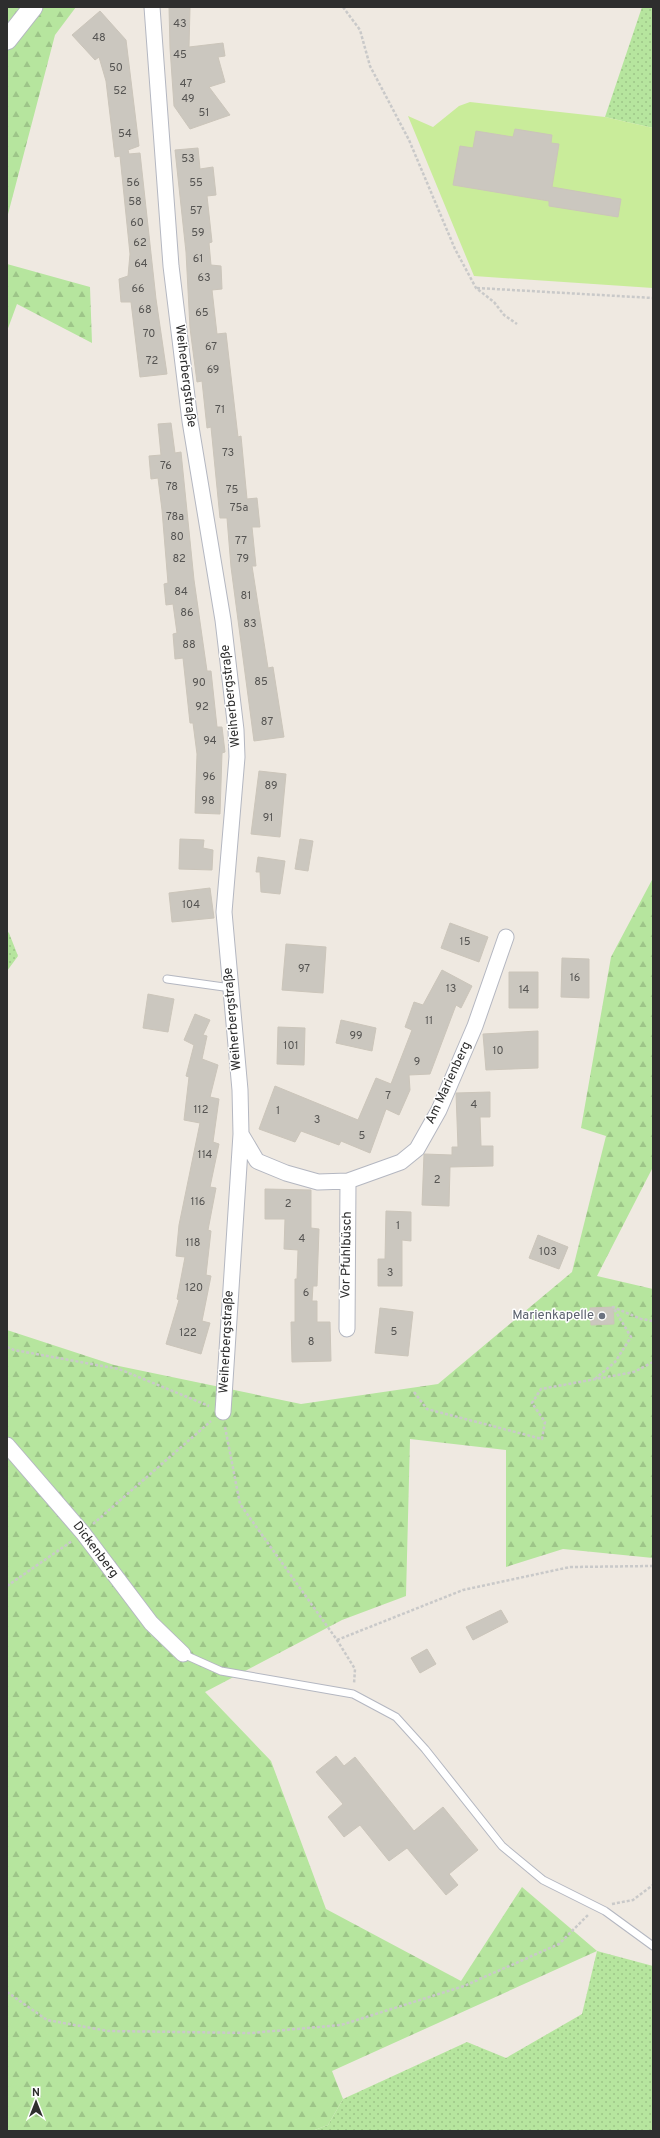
<svg xmlns="http://www.w3.org/2000/svg" width="660" height="2138" viewBox="0 0 660 2138" font-family="Overpass,sans-serif">
<defs>
<pattern id="green-dots" width="8" height="8" patternUnits="userSpaceOnUse"><rect width="8" height="8" fill="#b6e59e"/><path d="M2 2h.1M6 6h.1" fill="none" stroke="#9dc588" stroke-width="1.8" stroke-linecap="round"/></pattern>
<pattern id="forest-firs" width="22" height="20" patternUnits="userSpaceOnUse"><rect width="22" height="20" fill="#b6e59e"/><path d="M5 1l3.5 6h-7zM16 11l3.5 6h-7z" fill="#9dc588"/></pattern>
</defs>
<rect width="100%" height="100%" fill="#efe9e1"/>
<!-- green -->
<path fill="url(#green-dots)" d="M642,7H653V128L605,117Z
M7,931L9,933L18,956L7,971Z
M597,1951L653,1966V2131H312L328,2125L343,2099L467,2042L506,2058L582,2014Z"/>
<!-- forest -->
<path fill="url(#forest-firs)" d="M7,7H76L55,35L7,218Z
M7,264L90,287L92,343L17,304L7,331Z
M653,878V1167L597,1276L653,1289V1558L563,1549L506,1567V1450L410,1439L406,1596L342,1620L205,1692L271,1761L326,1909L461,1981L522,1887L597,1951L332,2071L343,2099L328,2125L312,2131H7V1330L114,1365L301,1404L438,1384L572,1272L606,1136L581,1128L611,957Z"/>
<!-- pitch -->
<path fill="#c9ec9a" d="M470,102L605,117L653,128V288L474,276L408,116L433,127L459,106Z"/>
<!-- building -->
<path fill="#cbc7bf" stroke="#cbc5ba" d="M169,7H190L189,47L223,43L225,56L218,57L225,82L209,87L230,115L190,129L174,106L170,48Z
M100,11L126,40L139,146L128,150L129,154L140,153L156,299L167,374L140,377L131,302H121L119,279L128,276L130,254L120,156L115,157L106,81L99,57L95,60L72,35Z
M515,129L552,135L551,143L559,144L552,187L621,199L618,217L549,206V201L453,185L460,146L473,148L476,131L513,137Z
M198,148L200,169L213,167L216,195L207,196L212,242L209,243L211,265L221,266L222,289L212,290L217,334L226,333L238,437L241,436L247,499L257,498L260,527H252L256,566H252L268,668L273,667L284,737L254,741L231,567L227,518H220L211,427L207,428L202,381L197,382L190,328L186,252L175,150Z
M171,423L175,453L181,452L194,580L207,671H211L217,727H222L225,752L222,753L220,814L195,813L197,754L193,723H190L183,658L175,659L173,634L177,633L173,604L166,605L164,584L168,583L162,510L158,478L151,479L149,456L161,455L158,424Z
M259,771L286,774L280,837L251,834Z
M180,839L204,840L203,848L213,850L212,870L179,869Z
M300,839L313,841L308,871L295,869Z
M258,857L285,861L280,894L261,892L260,872H256Z
M210,888L214,918L172,922L169,893Z
M450,923L488,937L479,962L441,948Z
M286,944L326,947L323,993L282,990Z
M562,958L589,959V998L561,997Z
M442,970L472,986L461,1008L456,1005L430,1074L409,1075L410,1090L399,1115L386,1109L370,1153L341,1141L339,1145L301,1131L295,1142L259,1129L275,1086L358,1120L376,1078L391,1084L412,1030L405,1027L414,1002L423,1005Z
M509,972H538V1008H509Z
M148,994L174,999L168,1032L143,1028Z
M195,1014L210,1020L203,1035L207,1036L202,1059L218,1065L210,1097L219,1099L213,1142L219,1144L210,1187L216,1188L208,1230L211,1231L206,1275L211,1276L202,1321L210,1323L201,1354L166,1344L179,1300L177,1299L185,1257L176,1256L179,1225L200,1123L184,1120L189,1077L186,1076L194,1045L184,1040Z
M341,1020L376,1028L372,1051L336,1043Z
M278,1027L305,1028L304,1065L277,1064Z
M538,1031V1068L486,1070L483,1034Z
M490,1092V1117H480L481,1146H493V1166L450,1167L449,1206L422,1205L424,1154L452,1155V1147H458L456,1093Z
M265,1189L311,1190V1228L319,1229L317,1286H313L312,1301H317V1322H330L331,1361L292,1362L291,1322H295V1279H297L298,1250L284,1249L285,1219H265Z
M386,1211L411,1212V1241L402,1240V1286H378V1259H385Z
M538,1235L568,1247L559,1269L529,1258Z
M613,1307L614,1324L591,1325L590,1308Z
M380,1308L413,1312L408,1356L375,1353Z
M501,1610L508,1622L473,1640L466,1627Z
M427,1649L436,1664L420,1673L411,1658Z
M336,1756L344,1766L355,1757L414,1831L443,1807L478,1850L449,1874L458,1885L446,1895L407,1848L389,1861L360,1825L344,1837L328,1817L343,1804L316,1772Z"/>
<g fill="none" stroke-linecap="round" stroke-linejoin="round">
<!-- service casing -->
<g stroke="#b4b7c1" stroke-width="9">
<path id="service" d="M167,979L231,988
M183,1654L221,1671L353,1694L396,1717L425,1749L502,1846L543,1880L605,1911L653,1946"/>
</g>
<!-- minor casing -->
<g stroke="#b4b7c1" stroke-width="17">
<path id="minor" d="M152,7L171,266L190,421L223,620L236,730L237,757L224,912L240,1090L241,1134L223,1412
M241,1134L257,1161L286,1173L318,1182L348,1181L401,1162L417,1149L439,1110L475,1026L506,937
M347,1329L348,1181
M7,1445L83,1533L151,1623L183,1654"/>
</g>
<!-- tertiary casing -->
<g stroke="#b4b7c1" stroke-width="21">
<path id="tertiary" d="M7,40L33,7"/>
</g>
<!-- path -->
<path stroke="#c9c9c9" stroke-width="2.5" stroke-dasharray="3 2" stroke-linecap="butt" d="M343,7L360,30L370,66L409,140L455,249L476,288L494,302L504,315L517,324
M477,288L653,298
M7,1347L14,1350L119,1369L209,1406
M595,1379L615,1362L631,1337L613,1307L641,1319L653,1321
M414,1392L427,1409L542,1439L545,1422L532,1403L541,1389L634,1372L653,1362
M225,1427L240,1504L337,1640L355,1669L354,1684
M93,1524L211,1421
M7,1586L72,1541
M337,1640L463,1590L570,1567L653,1566
M612,1904L633,1900L653,1885
M7,1992L47,2020L108,2031L251,2033L341,2025L464,1986L559,1944L589,1914"/>
<!-- service -->
<use href="#service" stroke="#fff" stroke-width="7"/>
<!-- minor -->
<use href="#minor" stroke="#fff" stroke-width="15"/>
<!-- tertiary -->
<use href="#tertiary" stroke="#fff" stroke-width="19"/>
</g>
<!-- markers -->
<circle fill="#6b7280" stroke="#fff" stroke-width="1.5" cx="602" cy="1316" r="4"/>
<g text-anchor="middle" dominant-baseline="central" stroke-width="3" stroke-linejoin="round" paint-order="stroke">
<!-- number labels -->
<g font-size="11" fill="#555452">
<text x="180" y="24">43</text>
<text x="99" y="38">48</text>
<text x="180" y="55">45</text>
<text x="116" y="68">50</text>
<text x="186" y="84">47</text>
<text x="120" y="91">52</text>
<text x="188" y="99">49</text>
<text x="204" y="113">51</text>
<text x="125" y="134">54</text>
<text x="188" y="159">53</text>
<text x="133" y="183">56</text>
<text x="196" y="183">55</text>
<text x="135" y="202">58</text>
<text x="196" y="211">57</text>
<text x="137" y="223">60</text>
<text x="198" y="233">59</text>
<text x="140" y="243">62</text>
<text x="198" y="259">61</text>
<text x="141" y="264">64</text>
<text x="204" y="278">63</text>
<text x="138" y="289">66</text>
<text x="145" y="310">68</text>
<text x="202" y="313">65</text>
<text x="149" y="334">70</text>
<text x="211" y="347">67</text>
<text x="152" y="361">72</text>
<text x="213" y="370">69</text>
<text x="220" y="410">71</text>
<text x="228" y="453">73</text>
<text x="166" y="466">76</text>
<text x="172" y="487">78</text>
<text x="232" y="490">75</text>
<text x="239" y="508">75a</text>
<text x="175" y="517">78a</text>
<text x="177" y="537">80</text>
<text x="241" y="541">77</text>
<text x="179" y="559">82</text>
<text x="243" y="559">79</text>
<text x="181" y="592">84</text>
<text x="246" y="596">81</text>
<text x="187" y="613">86</text>
<text x="250" y="624">83</text>
<text x="189" y="645">88</text>
<text x="261" y="682">85</text>
<text x="199" y="683">90</text>
<text x="202" y="707">92</text>
<text x="267" y="722">87</text>
<text x="210" y="741">94</text>
<text x="209" y="777">96</text>
<text x="271" y="786">89</text>
<text x="208" y="801">98</text>
<text x="268" y="818">91</text>
<text x="191" y="905">104</text>
<text x="465" y="942">15</text>
<text x="304" y="969">97</text>
<text x="575" y="978">16</text>
<text x="451" y="989">13</text>
<text x="524" y="990">14</text>
<text x="429" y="1021">11</text>
<text x="356" y="1036">99</text>
<text x="291" y="1046">101</text>
<text x="498" y="1051">10</text>
<text x="417" y="1062">9</text>
<text x="388" y="1096">7</text>
<text x="474" y="1105">4</text>
<text x="201" y="1110">112</text>
<text x="278" y="1111">1</text>
<text x="317" y="1120">3</text>
<text x="362" y="1136">5</text>
<text x="205" y="1155">114</text>
<text x="437" y="1180">2</text>
<text x="198" y="1202">116</text>
<text x="288" y="1204">2</text>
<text x="398" y="1226">1</text>
<text x="302" y="1239">4</text>
<text x="193" y="1243">118</text>
<text x="548" y="1252">103</text>
<text x="390" y="1273">3</text>
<text x="194" y="1288">120</text>
<text x="306" y="1293">6</text>
<text x="394" y="1332">5</text>
<text x="188" y="1333">122</text>
<text x="311" y="1342">8</text>
</g>
<!-- street labels -->
<g font-size="13" fill="#2e2e2e" stroke="#fff">
<text transform="translate(185 376) rotate(83)">Weiherbergstraße</text>
<text transform="translate(231 696) rotate(-96)">Weiherbergstraße</text>
<text transform="translate(233 1019) rotate(-95)">Weiherbergstraße</text>
<text transform="translate(449 1083) rotate(-65)">Am Marienberg</text>
<text transform="translate(347 1255) rotate(-89)">Vor Pfuhlbüsch</text>
<text transform="translate(227 1342) rotate(-87)">Weiherbergstraße</text>
<text transform="translate(95 1550) rotate(53)">Dickenberg</text>
</g>
<!-- worship labels -->
<g font-size="13" fill="#5b616d" stroke="#fff" text-anchor="end">
<text x="594" y="1316">Marienkapelle</text>
</g>
</g>
<!-- border -->
<rect width="660" height="2138" fill="none" stroke="#2e2e2e" stroke-width="16"/>
<!-- north arrow -->
<g transform="translate(36 2102)" stroke="#ffffff" stroke-width="3" paint-order="stroke">
<path d="M0-3L7 15L0 10L-7 15Z" fill="#2e2e2e"/>
<text y="-6" font-size="11" font-weight="bold" text-anchor="middle" fill="#2e2e2e">N</text>
</g>
</svg>
